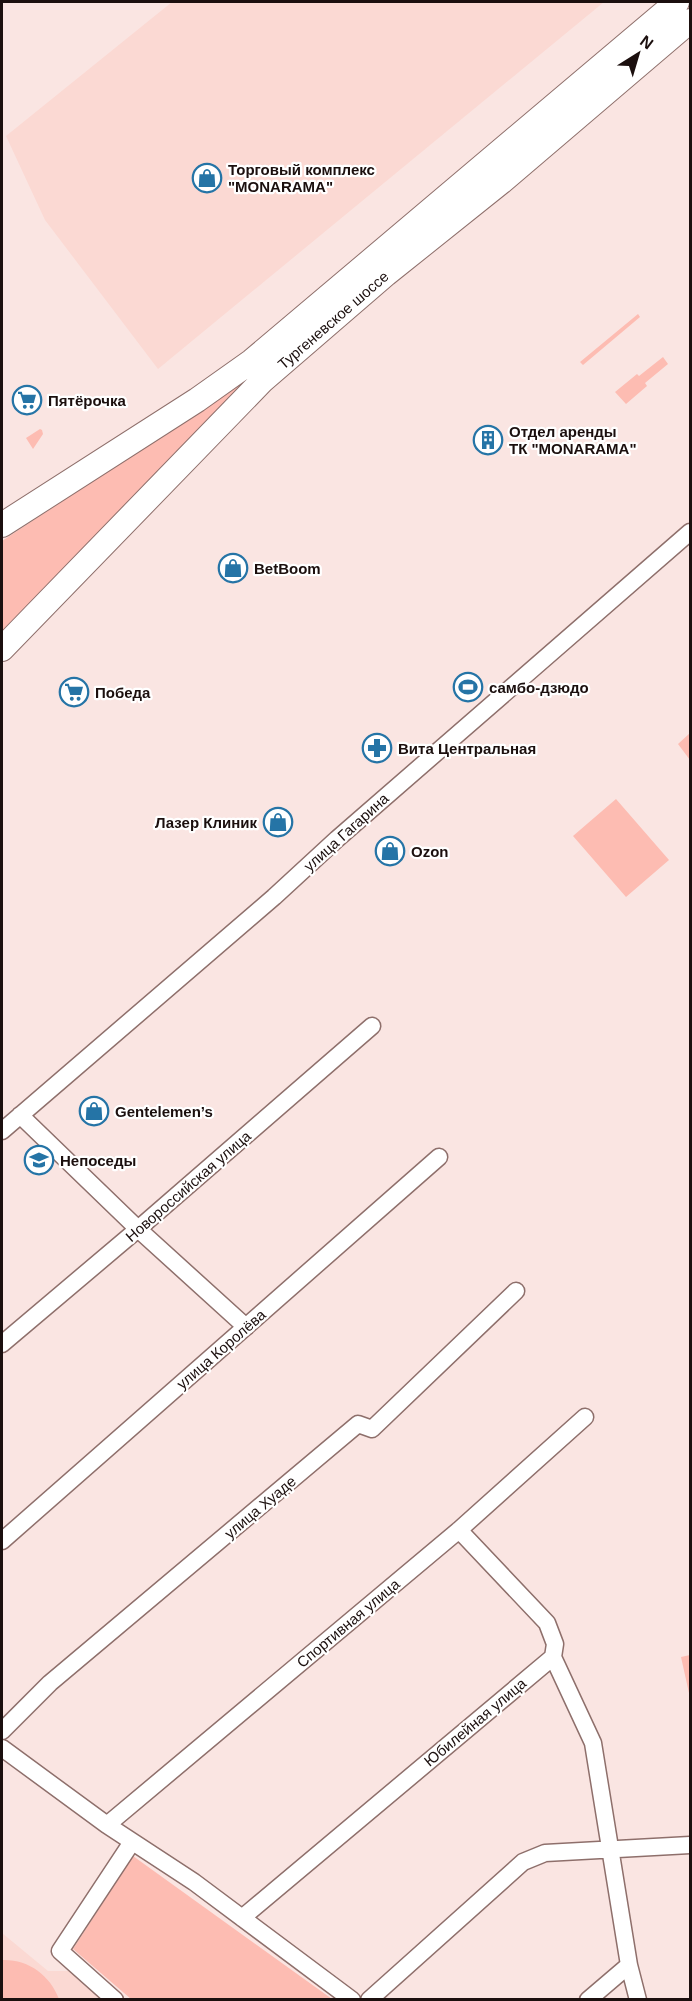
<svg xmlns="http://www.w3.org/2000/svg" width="692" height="2001" viewBox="0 0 692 2001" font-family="Helvetica,sans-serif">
<rect width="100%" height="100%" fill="#fae5e2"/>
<!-- built -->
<path fill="#fbd9d3" d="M172,2H604L158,369L45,220L6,136Z
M2,1933L48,1971H69L102,1999H2Z"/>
<!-- green -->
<path fill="#fdbcb2" d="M638,314L640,317L583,365L580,362Z
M663,357L668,364L645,383L647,386L626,404L615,392L637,374L639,376Z
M260,370L2,632V541Z
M40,429L42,430L43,434L33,449L26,438Z
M690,733V760L678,744Z
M616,799L669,860L626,897L573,836Z
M690,1655V1693H689L681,1657Z
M133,1856L332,1999H131L73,1949Z
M2,1960C28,1959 50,1975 59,1999H2Z"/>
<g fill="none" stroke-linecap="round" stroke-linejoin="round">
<!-- minor casing -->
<g stroke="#8e6f6b" stroke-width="19">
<path id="minor" d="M20,1115L138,1229L246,1327
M2,1131L274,897L337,839L690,532
M2,1344L138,1229L372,1026
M459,1530L547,1623L555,1644L553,1657
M2,1541L439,1157
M553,1657L593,1743L629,1965L638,2000
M2,1731L50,1683L358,1424L372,1429L516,1291
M2,1748L107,1825L194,1882L352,2000
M107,1825L459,1530L585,1417
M242,1918L553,1657
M115,2000L60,1951L132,1842
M369,2000L523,1862L545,1853L690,1845
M588,2000L629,1965"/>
</g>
<!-- highway casing -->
<g stroke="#8e6f6b" stroke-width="26">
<path id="highway" d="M2,525L197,400L252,361L677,2
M2,649L262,381L386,274L501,182L690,21"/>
</g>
<!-- minor -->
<use href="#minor" stroke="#fff" stroke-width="16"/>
<!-- highway -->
<use href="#highway" stroke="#fff" stroke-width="24"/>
</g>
<!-- icons -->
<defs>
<g id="shop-ring" transform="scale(1.5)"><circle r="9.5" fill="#fff" stroke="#2574a6" stroke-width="1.5"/><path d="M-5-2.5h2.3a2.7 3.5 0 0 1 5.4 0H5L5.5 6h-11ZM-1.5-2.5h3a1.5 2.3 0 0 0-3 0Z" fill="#2574a6"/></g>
<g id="supermarket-ring" transform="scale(1.5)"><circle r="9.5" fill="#fff" stroke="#2574a6" stroke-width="1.5"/><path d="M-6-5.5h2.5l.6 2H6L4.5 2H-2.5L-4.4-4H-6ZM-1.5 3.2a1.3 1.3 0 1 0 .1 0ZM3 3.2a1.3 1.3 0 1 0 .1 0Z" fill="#2574a6"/></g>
<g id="building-ring" transform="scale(1.5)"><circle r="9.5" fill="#fff" stroke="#2574a6" stroke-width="1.5"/><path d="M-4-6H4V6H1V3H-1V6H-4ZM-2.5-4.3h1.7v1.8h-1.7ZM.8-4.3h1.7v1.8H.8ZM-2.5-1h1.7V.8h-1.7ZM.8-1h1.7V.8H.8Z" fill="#2574a6"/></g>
<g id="stadium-ring" transform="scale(1.5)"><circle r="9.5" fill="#fff" stroke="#2574a6" stroke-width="1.5"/><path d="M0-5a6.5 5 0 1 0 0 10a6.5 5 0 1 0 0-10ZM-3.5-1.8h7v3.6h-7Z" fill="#2574a6"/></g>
<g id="pharmacy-ring" transform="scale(1.5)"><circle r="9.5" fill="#fff" stroke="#2574a6" stroke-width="1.5"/><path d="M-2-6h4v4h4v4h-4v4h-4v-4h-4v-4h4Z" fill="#2574a6"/></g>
<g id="school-ring" transform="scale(1.5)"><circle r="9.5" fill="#fff" stroke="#2574a6" stroke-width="1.5"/><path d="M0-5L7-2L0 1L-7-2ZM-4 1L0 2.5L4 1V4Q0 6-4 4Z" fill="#2574a6"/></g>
</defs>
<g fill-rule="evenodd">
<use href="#shop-ring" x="207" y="178"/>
<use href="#supermarket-ring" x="27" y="400"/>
<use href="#building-ring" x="488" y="440"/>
<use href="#shop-ring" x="233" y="568"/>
<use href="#stadium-ring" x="468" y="687"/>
<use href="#supermarket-ring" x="74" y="692"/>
<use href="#pharmacy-ring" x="377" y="748"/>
<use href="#shop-ring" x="278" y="822"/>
<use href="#shop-ring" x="390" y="851"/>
<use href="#shop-ring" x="94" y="1111"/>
<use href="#school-ring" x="39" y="1160"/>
</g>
<g text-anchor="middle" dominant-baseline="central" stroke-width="4.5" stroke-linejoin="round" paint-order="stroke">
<!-- poi labels -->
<g font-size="15" font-weight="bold" fill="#1b0f0e" stroke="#fff" text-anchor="start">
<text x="228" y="169">Торговый комплекс<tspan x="228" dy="17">"MONARAMA"</tspan></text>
<text x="48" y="400">Пятёрочка</text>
<text x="509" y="431">Отдел аренды<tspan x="509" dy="17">ТК "MONARAMA"</tspan></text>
<text x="254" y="568">BetBoom</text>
<text x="489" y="687">самбо-дзюдо</text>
<text x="95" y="692">Победа</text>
<text x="398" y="748">Вита Центральная</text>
<text x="257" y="822" text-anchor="end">Лазер Клиник</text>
<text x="411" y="851">Ozon</text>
<text x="115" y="1111">Gentelemen’s</text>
<text x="60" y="1160">Непоседы</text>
</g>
<!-- street labels -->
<g font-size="15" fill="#1b0f0e" stroke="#fff">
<text transform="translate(333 320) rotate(-41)">Тургеневское шоссе</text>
<text transform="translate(346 832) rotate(-42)">улица Гагарина</text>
<text transform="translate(188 1186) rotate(-41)">Новороссийская улица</text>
<text transform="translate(221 1349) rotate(-41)">улица Королёва</text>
<text transform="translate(260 1507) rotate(-40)">улица Хуаде</text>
<text transform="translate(348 1623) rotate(-40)">Спортивная улица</text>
<text transform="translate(475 1722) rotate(-40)">Юбилейная улица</text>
</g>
</g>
<!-- border -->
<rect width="692" height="2001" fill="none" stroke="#1b0f0e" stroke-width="6"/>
<!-- north arrow -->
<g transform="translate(638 54) rotate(37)" stroke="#ffffff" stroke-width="4.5" paint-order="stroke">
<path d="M0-4.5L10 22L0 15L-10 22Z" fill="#1b0f0e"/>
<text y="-9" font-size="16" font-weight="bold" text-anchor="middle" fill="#1b0f0e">N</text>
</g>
</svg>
